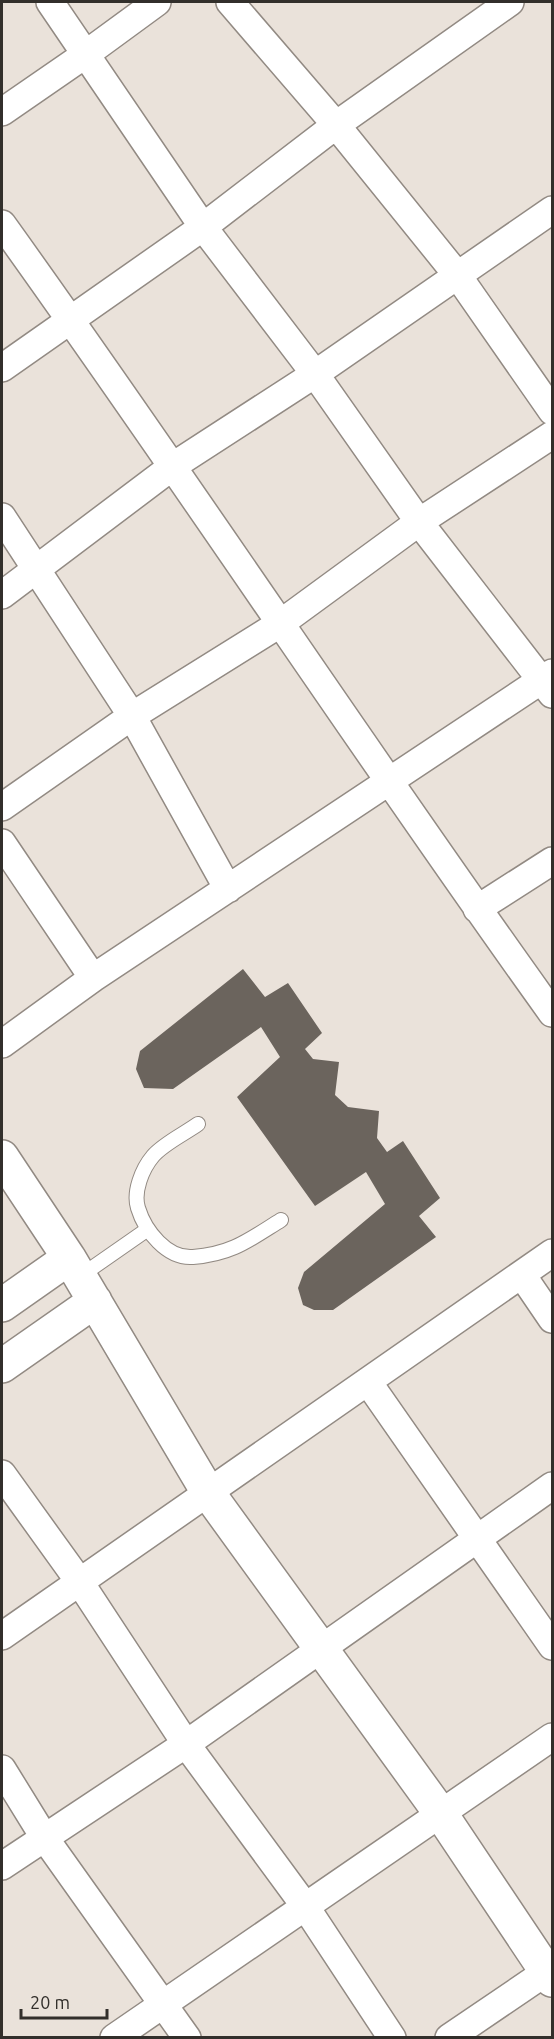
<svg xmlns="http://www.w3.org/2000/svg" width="554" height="2039" viewBox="0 0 554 2039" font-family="Ubuntu,sans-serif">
<rect width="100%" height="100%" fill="#eae2da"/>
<!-- building -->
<path fill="#6b645d" d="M243,969L265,997L288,983L322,1033L305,1049L313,1059L339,1062L335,1095L348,1107L379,1111L377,1138L387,1152L403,1141L440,1198L419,1216L436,1237L333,1310H314L303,1305L298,1288L304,1272L385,1204L366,1172L315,1206L237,1097L280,1057L261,1027L173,1089L144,1088L136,1069L140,1051Z"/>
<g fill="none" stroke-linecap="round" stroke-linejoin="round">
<!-- service casing -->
<g stroke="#928a83" stroke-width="16">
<path id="service" d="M198,1124C184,1134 163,1144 153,1156C142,1169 133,1192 138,1208C145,1231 167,1259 193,1257C232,1254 249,1240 281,1220
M92,1268L148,1229"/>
</g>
<!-- minor casing -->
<g stroke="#928a83" stroke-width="30">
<path id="minor" d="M50,2L203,227L315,374L419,522L552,694
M230,2L336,125L458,276L552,411
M2,112L86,54L157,2
M2,224C189,484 365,753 552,1013
M2,368L203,227L336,125L510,2
M2,517L132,716L228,889
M2,595L173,466L315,374L552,210
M2,807L132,716L281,623L419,522L552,435
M2,843L93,978
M477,909L552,861
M2,1044L93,978L552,673
M522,1275L552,1319
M368,1382L552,1646
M2,1474L79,1581L186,1744L305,1906L392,2038
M2,1636L552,1253
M2,1769L44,1837L187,2038
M2,1866L186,1744L552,1486
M114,2038L552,1737
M449,2038L552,1968"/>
</g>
<!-- tertiary casing -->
<g stroke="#928a83" stroke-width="36">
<path id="tertiary" d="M2,1157L69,1258L209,1494L441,1814L552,1980
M2,1305L69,1258
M2,1366L95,1301"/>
</g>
<!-- service -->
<use href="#service" stroke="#fff" stroke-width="14"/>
<!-- minor -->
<use href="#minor" stroke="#fff" stroke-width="27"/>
<!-- tertiary -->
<use href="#tertiary" stroke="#fff" stroke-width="33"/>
</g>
<!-- border -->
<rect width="554" height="2039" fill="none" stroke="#322f2b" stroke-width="6"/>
<!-- scale -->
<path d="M21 2009v9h86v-9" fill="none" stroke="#322f2b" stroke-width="3"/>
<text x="30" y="2009" font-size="18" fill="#322f2b" stroke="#eae2da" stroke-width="4.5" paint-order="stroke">20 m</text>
</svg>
